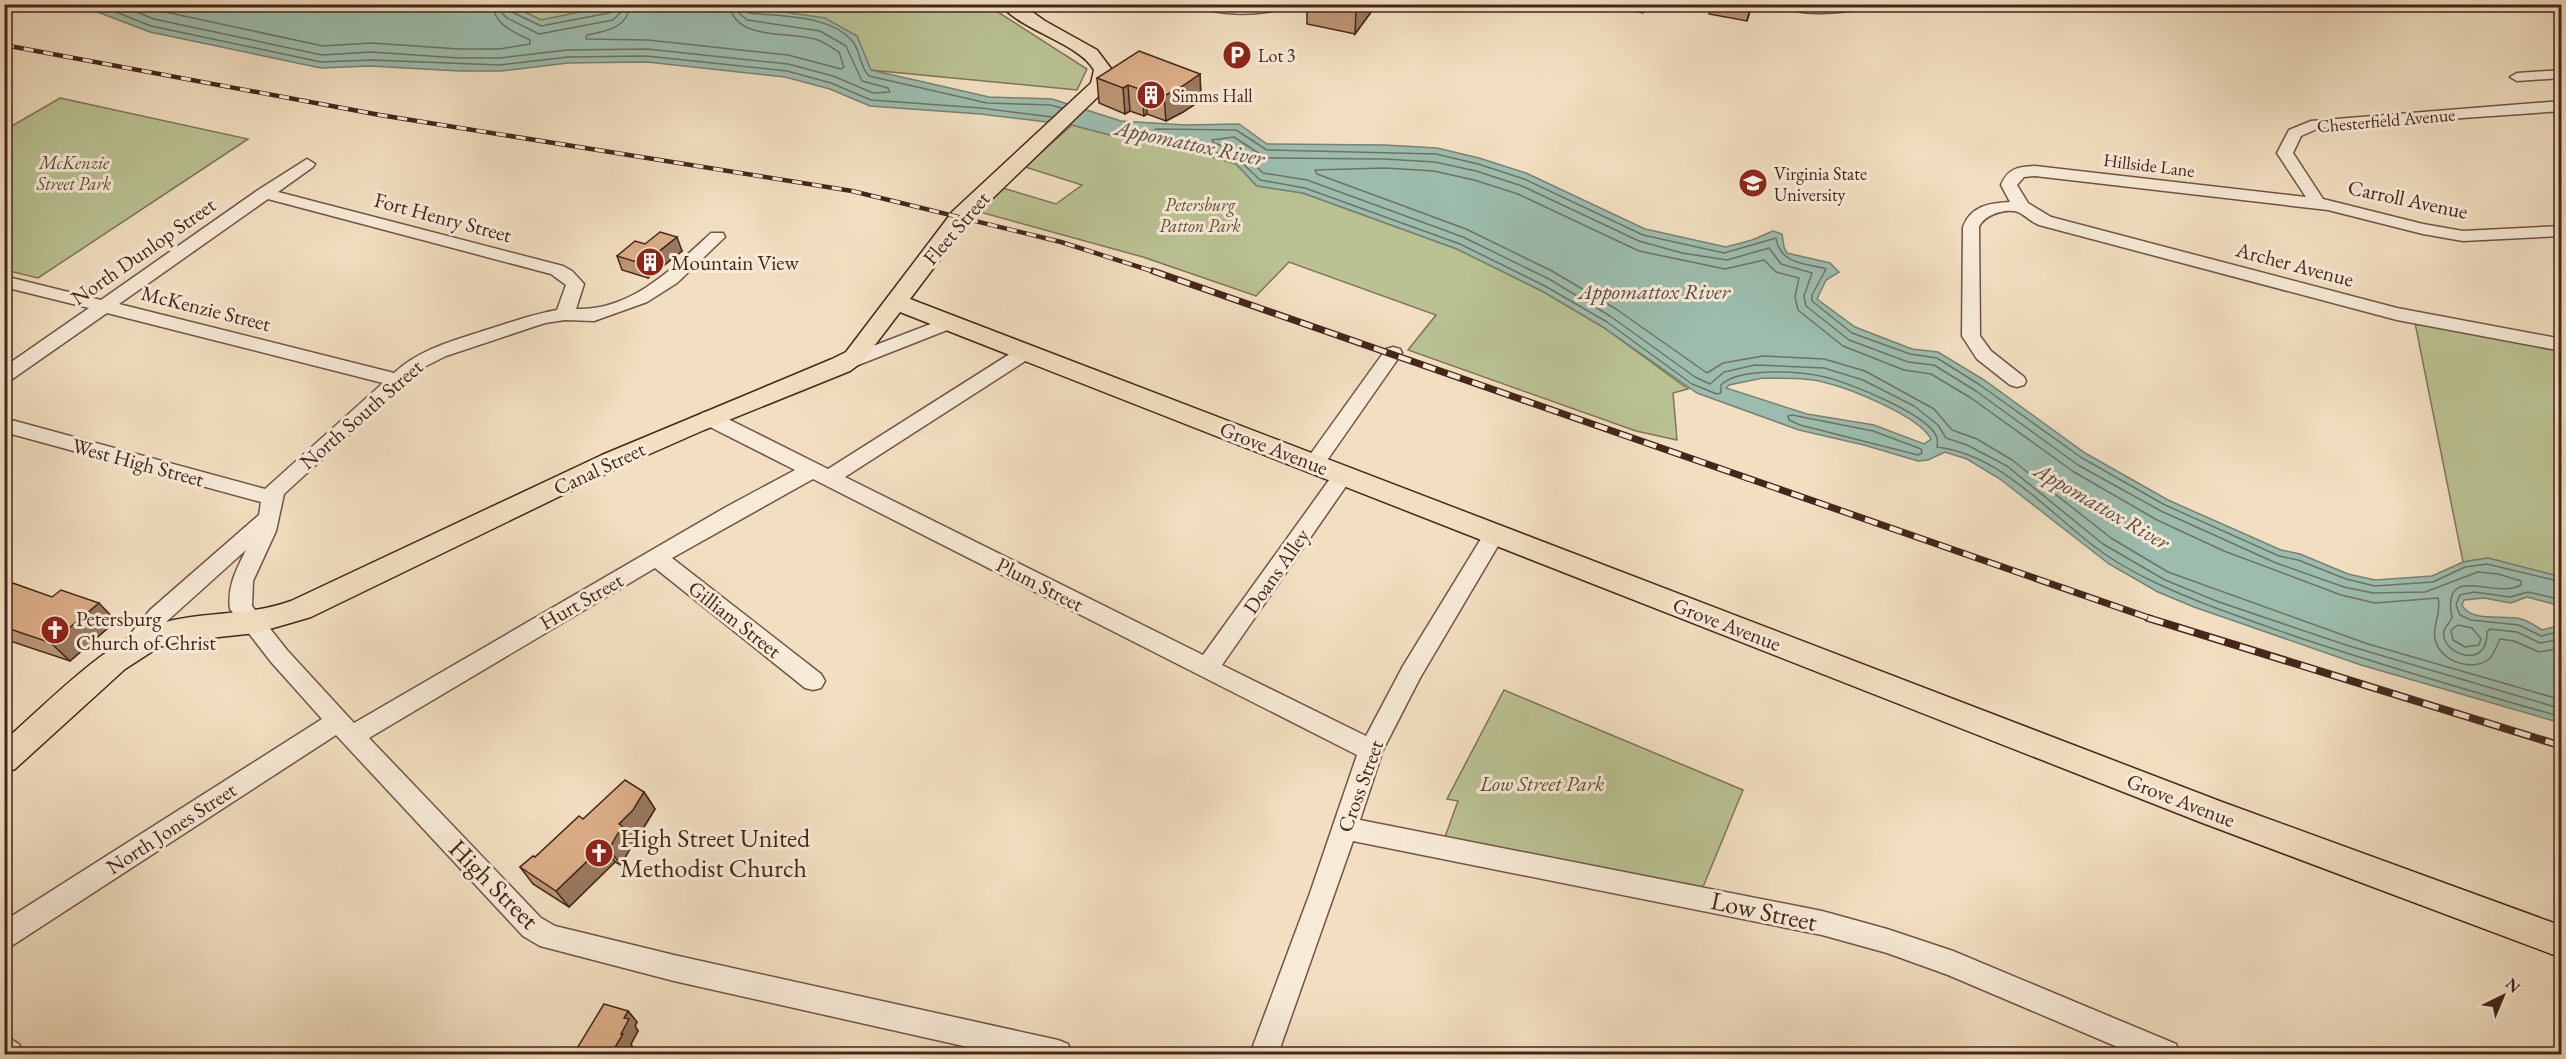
<svg xmlns="http://www.w3.org/2000/svg" width="2566" height="1059" viewBox="0 0 2566 1059" font-family="'EB Garamond',serif">
<rect width="100%" height="100%" fill="#f2dfc1"/>
<filter id="stains"><feTurbulence type="fractalNoise" baseFrequency=".00333" numOctaves="4"/><feColorMatrix values="0 0 0 0 .2 0 0 0 0 .09 0 0 0 0 .02 0 0 0 .5 -.17"/></filter>
<radialGradient id="worn" r=".72"><stop offset=".6" stop-color="#630" stop-opacity="0"/><stop offset="1" stop-color="#630" stop-opacity=".3"/></radialGradient>
<!-- green -->
<path fill="#bac293" stroke="#7f7456" stroke-width="1.5" d="M509,5H620L541,20Z
M728,5H987L1087,69L1077,90L870,70L857,36L794,13Z
M60,98L248,139L38,278L5,270V130Z
M1072,125L1114,136L1160,141L1236,164L1257,186L1303,193L1457,249L1542,291L1603,327L1688,389L1673,393L1677,440L1636,431L1408,350L1436,315L1289,262L1256,296L1143,257L976,211L1003,188L1056,204L1082,185L1025,167Z
M2415,323L2561,350V577L2488,558L2463,562Z
M1504,690L1743,790L1703,887L1445,837L1458,801L1447,799Z"/>
<!-- water -->
<path fill="#9cbdae" stroke="#798173" stroke-width="1.5" fill-rule="evenodd" d="M509,4L541,20L620,4H728L825,18L857,36L871,70L989,97L1052,99L1121,121L1185,125L1239,124L1267,144L1385,145L1437,148L1479,158L1526,173L1645,229L1726,247L1752,240L1773,231L1782,234L1784,247L1787,253L1830,263L1839,272L1826,280L1817,299L1855,327L1912,349L1938,352L1984,380L2085,453L2168,500L2281,550L2300,554L2348,574L2375,580L2432,576L2463,562L2488,558L2561,577V606L2527,597L2511,603L2484,598L2464,600L2462,605C2471,623 2504,614 2521,619C2528,621 2536,626 2542,630L2561,625V723L2361,665L2194,607L2158,592L2109,564L2000,479L1967,459L1945,452L1928,460L1918,461L1864,445L1799,430L1697,393L1603,327L1542,291L1457,249L1303,193L1257,186L1236,164L1160,141L1114,136L1072,125L980,114L870,106L830,89L785,77L647,62L568,63L501,71H459L371,66L321,68L150,32L79,5ZM1763,378C1782,379 1804,377 1823,382C1849,388 1919,416 1931,439L1924,444L1874,425L1807,414L1726,388L1729,385Z"/>
<g fill="none" stroke-linecap="round" stroke-linejoin="round">
<!-- shore -->
<path stroke="#707264" stroke-width="1.5" d="M96,4L151,26L321,62L371,60L500,65L568,57L647,56L787,71L831,83L871,100L981,108L1052,117
M117,4L154,19L322,55L371,52L459,58H500L567,50L647,49L788,64L833,76L873,93L890,92L888,88L862,81L846,46L820,31L747,20L739,13L737,4
M142,4L156,10L323,46L371,43L459,49H499L530,44V40C512,31 495,25 492,4
M501,4L502,13L507,18L539,34L613,20L620,13L622,4
M508,4L512,12L541,26L609,13L614,10V4
M631,4C627,28 608,31 587,35L586,39L648,40L788,55L841,69L844,67L839,52C832,48 826,43 818,40C788,30 738,43 728,4
M745,4L749,13C781,17 830,14 853,42C861,52 859,66 869,76L987,103L1050,105L1062,108
M1792,415L1873,431L1921,449L1922,453L1918,455L1800,425L1789,420L1788,416Z
M2562,582L2487,564L2465,567L2433,582L2375,586L2346,579L2298,560L2279,556L2165,505L2082,458L1980,385L1937,358L1910,354L1852,333L1812,301V295L1826,269C1804,263 1780,264 1776,238L1724,253L1643,235L1524,179L1478,164L1436,154L1267,150L1236,130L1156,129L1153,131L1155,135L1238,159L1260,180L1305,188L1460,244L1545,286L1607,322L1692,384L1717,394L1721,393V385C1739,367 1801,371 1825,377C1847,382 1931,415 1937,438C1938,441 1937,444 1937,447C2001,455 2046,510 2095,547C2113,561 2133,572 2154,582C2200,604 2249,620 2297,637C2385,666 2473,692 2562,717
M2562,600L2528,592L2510,597L2474,592L2460,595L2456,605L2460,615L2471,620L2519,625L2541,636L2562,631
M2458,625L2472,628L2481,639L2479,645L2465,647L2453,640L2451,630Z
M2562,639L2540,643L2517,632L2490,629L2487,632C2488,672 2439,653 2444,631C2445,627 2450,622 2452,618C2441,561 2494,600 2521,585V581L2498,574L2478,572L2425,592L2373,593L2344,587L2276,563L2161,511L2078,465L1976,391L1934,365L1908,362L1849,340L1806,306L1804,296L1812,273L1781,264L1769,248L1727,260L1682,253L1639,241L1522,186L1476,171L1435,162L1385,159L1266,158L1234,137L1212,140L1214,143L1242,153L1263,173L1307,180L1463,237L1549,279L1610,316L1695,377L1710,384L1724,372L1755,365L1824,368L1863,380L1914,406L1938,425L1946,438L1967,445L2007,466L2103,544L2165,580L2219,602L2346,645L2562,709
M2562,648L2539,652L2514,641L2500,639C2497,645 2494,655 2489,659C2471,673 2439,660 2435,639C2432,625 2442,613 2438,598L2375,603L2341,595L2224,551L2157,520L2074,472L1971,398L1931,374L1904,370L1843,346L1798,310L1795,297L1799,278L1776,272L1764,260L1725,269L1639,251L1518,194L1474,180L1434,171L1385,168L1315,170L1317,174L1466,229L1552,271L1616,309L1707,373L1723,363L1763,356L1824,359L1865,371L1934,409L1952,430L1977,439L2012,460L2111,538L2168,572L2368,644L2562,700"/>
<!-- minor casing -->
<g stroke="#705444" stroke-width="3">
<path id="minor" d="M1195,4L1242,7L1290,4C1274,17 1211,17 1195,4Z
M1780,4L1877,5L1870,9C1848,11 1798,19 1780,4Z
M2562,70V78L2517,81L2510,77L2517,73Z
M2562,101V111L2319,128L2301,136L2293,153L2323,199L2423,224L2463,231L2562,226V236L2463,241L2423,234L2328,210L2035,176L2024,177L2017,185L2028,203L2051,217L2397,308L2562,339V351L2397,320L2039,225C2031,222 2025,215 2018,212C2005,208 1984,215 1979,227L1980,336L1991,351L2024,377L2026,381L2024,385L2017,387L2010,385L1977,359L1962,336L1963,227C1971,206 1989,203 2010,202L2001,185C2008,168 2018,167 2035,166L2306,197L2277,153L2289,130L2311,121Z
M307,159L315,164L313,167L278,192L563,266L572,271L584,284L576,309C631,311 673,268 711,233H723L725,237L677,283L647,302L594,321L565,320L545,323L446,356L422,368L284,494L276,531L253,581L252,606L287,650L354,723L726,507L795,470L702,423L699,418L702,413L709,411L716,413L828,469L1019,348H1033L1035,352L1033,356L845,477L1203,655L1337,469L1344,467L1351,469L1354,474L1351,479L1222,665L1366,736L1403,666L1487,529L1494,526L1501,529L1505,534L1420,678L1383,750L1360,820L1822,911L1887,929L1953,951L2176,1044L2180,1054H2134L1948,975L1887,953L1822,935L1353,841L1278,1054H1250L1310,893L1357,755L813,479L672,558L821,674L825,681L821,688L813,690L805,688L655,568L369,738L541,918L555,926L674,955L1058,1040L1068,1044L1072,1054H999L674,981L540,946L523,936L336,735L13,945L4,948V921L322,719L271,662L230,609C227,587 236,570 246,550L166,622L139,653L131,656L123,653L120,647L150,610L259,515L261,502L4,432V418L265,489L383,383L107,313L11,380L4,382V367L89,308L4,287V276L101,300L258,190ZM268,199L551,274L566,285L557,310C533,314 509,323 486,330C453,341 420,349 394,373L119,304Z
M949,317L955,319L958,323L955,327L848,369H834L832,365L834,361Z
M1393,347L1400,349L1402,353L1321,469L1314,471L1307,469L1304,464L1307,459L1386,349Z
M4,1035L19,1044L23,1054H4Z"/>
</g>
<!-- major casing -->
<g stroke="#44261a" stroke-width="3">
<path id="major" d="M1000,4H1021L1045,21L1097,50L1112,70L1110,85L969,221L910,299L2222,802L2562,926V958L2200,822L900,312L862,362L850,371L704,430L620,467L311,617L256,633L182,641L159,647L125,669L15,769L4,773V741C50,701 107,639 165,622C206,611 250,616 291,601L602,455L832,359L846,352L953,211L1091,83L1094,70C1079,43 1021,31 1000,4Z"/>
</g>
<!-- minor -->
<use href="#minor" fill="#f7ead7" fill-rule="evenodd"/>
<!-- major -->
<use href="#major" fill="#f2dfc1" fill-rule="evenodd"/>
<!-- rail-far2 casing -->
<g stroke="#44261a" stroke-width="4.5">
<path id="rail-far2" d="M4,45L380,115L852,191L1061,242L1158,273"/>
</g>
<!-- rail-far1 casing -->
<g stroke="#44261a" stroke-width="7">
<path id="rail-far1" d="M1153,271L2152,619"/>
</g>
<!-- rail casing -->
<g stroke="#44261a" stroke-width="8">
<path id="rail" d="M2148,618L2562,746"/>
</g>
<!-- rail-far2 -->
<use href="#rail-far2" stroke="#f7ead7" stroke-width="3" stroke-dasharray="10" stroke-linecap="butt"/>
<!-- rail-far1 -->
<use href="#rail-far1" stroke="#f7ead7" stroke-width="4.5" stroke-dasharray="13" stroke-linecap="butt"/>
<!-- rail -->
<use href="#rail" stroke="#f7ead7" stroke-width="5" stroke-dasharray="16" stroke-linecap="butt"/>
</g>
<!-- wall -->
<path fill="#bc9574" stroke="#44261a" stroke-width="1.5" d="M1307,4H1374V8L1355,34L1307,24Z
M1619,4H1647L1643,13L1619,8Z
M1647,4H1665L1664,7Z
M1711,4H1752L1747,21L1709,14Z
M1200,74L1201,100L1183,112L1166,121L1147,114L1144,116L1130,111L1125,114L1099,103L1097,78Z
M645,244L682,251L648,278L622,270L617,256Z
M4,580L116,621L70,661L4,639Z
M644,792L655,809L644,827L631,840L633,843L621,865L615,862L569,907L533,884L520,867L535,857L583,819Z
M628,1011L637,1022L635,1026L638,1031L631,1044L632,1046L627,1054H580L576,1050Z"/>
<!-- shaded-wall -->
<path fill="#99795e" stroke="#44261a" stroke-width="1.5" d="M1360,4H1374V8L1355,34L1356,10Z
M1751,4H1752L1747,21Z
M1200,74L1201,100L1183,112L1166,121L1164,96Z
M1128,85L1130,111L1125,114L1123,88Z
M1145,88L1147,114L1144,116L1142,90Z
M677,237L682,251L648,278L643,264Z
M99,603L116,621L70,661L51,643Z
M644,792L655,809L644,827L631,840L633,843L621,865L609,849L619,824Z
M604,845L615,862L569,907L556,891Z
M628,1011L637,1022L635,1026L638,1031L631,1044L632,1046L627,1054H611L621,1034L624,1018Z"/>
<!-- building -->
<path fill="#dbad87" stroke="#44261a" stroke-width="1.5" d="M1331,4H1360L1356,10Z
M1139,51L1200,74L1181,87L1164,96L1145,88L1142,90L1128,85L1123,88L1097,78Z
M660,232L677,237L643,264L617,256L635,241L645,244Z
M4,580L52,597L61,590L99,603L51,643L4,627Z
M625,780L644,792L633,810L619,824L622,826L609,849L604,845L556,891L520,867L533,856L535,857L579,816L583,819Z
M604,1004L628,1011L624,1018L629,1019L621,1034H623L611,1054H584L585,1053L576,1050Z"/>
<!-- icons -->
<defs>
<g id="parking-disc" transform="scale(1.5)"><circle r="9.5" fill="#8f2418" stroke="#f7ead7"/><path d="M-3.5-5.5H1a3.5 3.5 0 0 1 0 7H-1V5.5H-3.5ZM-1-3.4V-.6H.8a1.4 1.4 0 0 0 0-2.8Z" fill="#fff"/></g>
<g id="building-disc" transform="scale(1.5)"><circle r="9.5" fill="#8f2418" stroke="#f7ead7"/><path d="M-4-6H4V6H1V3H-1V6H-4ZM-2.5-4.3h1.7v1.8h-1.7ZM.8-4.3h1.7v1.8H.8ZM-2.5-1h1.7V.8h-1.7ZM.8-1h1.7V.8H.8Z" fill="#fff"/></g>
<g id="university-disc" transform="scale(1.5)"><circle r="9.5" fill="#8f2418" stroke="#f7ead7"/><path d="M0-5L7-2L0 1L-7-2ZM-4 1L0 2.5L4 1V4Q0 6-4 4Z" fill="#fff"/></g>
<g id="church-disc" transform="scale(1.5)"><circle r="9.5" fill="#8f2418" stroke="#f7ead7"/><path d="M-1.2-6h2.4v3.5h3.3v2.4h-3.3V6h-2.4V-.1h-3.3v-2.4h3.3Z" fill="#fff"/></g>
</defs>
<g fill-rule="evenodd">
<use href="#parking-disc" x="1237" y="55"/>
<use href="#building-disc" x="1151" y="95"/>
<use href="#university-disc" x="1753" y="183"/>
<use href="#building-disc" x="650" y="262"/>
<use href="#church-disc" x="55" y="630"/>
<use href="#church-disc" x="599" y="853"/>
</g>
<g text-anchor="middle" dominant-baseline="central" stroke-width="6" stroke-linejoin="round" paint-order="stroke">
<!-- far-poi labels -->
<g font-size="18" fill="#44261a" stroke="#f7ead7" text-anchor="start">
<text x="1258" y="55">Lot 3</text>
<text x="1172" y="95">Simms Hall</text>
<text x="1774" y="173">Virginia State<tspan x="1774" dy="21">University</tspan></text>
</g>
<!-- far-street labels -->
<g font-size="18" fill="#44261a" stroke="#f7ead7">
<text transform="translate(2386 120) rotate(-5)">Chesterfield Avenue</text>
<text transform="translate(2149 165) rotate(7)">Hillside Lane</text>
</g>
<!-- far-park labels -->
<g font-size="18" font-style="italic" fill="#624d38" stroke="#f7ead7">
<text x="74" y="162">McKenzie<tspan x="74" dy="21">Street Park</tspan></text>
<text x="1200" y="204">Petersburg<tspan x="1200" dy="21">Patton Park</tspan></text>
</g>
<!-- street labels -->
<g font-size="21" fill="#44261a" stroke="#f7ead7">
<text transform="translate(2408 199) rotate(12)">Carroll Avenue</text>
<text transform="translate(443 217) rotate(15)">Fort Henry Street</text>
<text transform="translate(956 228) rotate(-49)">Fleet Street</text>
<text transform="translate(143 251) rotate(-35)">North Dunlop Street</text>
<text transform="translate(2295 264) rotate(15)">Archer Avenue</text>
<text transform="translate(206 308) rotate(14)">McKenzie Street</text>
<text transform="translate(361 414) rotate(-41)">North South Street</text>
<text transform="translate(1274 448) rotate(21)">Grove Avenue</text>
<text transform="translate(138 462) rotate(15)">West High Street</text>
<text transform="translate(599 468) rotate(-25)">Canal Street</text>
<text transform="translate(1276 571) rotate(-55)">Doans Alley</text>
<text transform="translate(1040 584) rotate(27)">Plum Street</text>
<text transform="translate(581 601) rotate(-30)">Hurt Street</text>
<text transform="translate(735 619) rotate(38)">Gilliam Street</text>
<text transform="translate(1727 624) rotate(21)">Grove Avenue</text>
<text transform="translate(1360 786) rotate(-70)">Cross Street</text>
<text transform="translate(2181 800) rotate(21)">Grove Avenue</text>
<text transform="translate(171 828) rotate(-33)">North Jones Street</text>
</g>
<!-- poi labels -->
<g font-size="21" fill="#44261a" stroke="#f7ead7" text-anchor="start">
<text x="671" y="262">Mountain View</text>
<text x="76" y="618">Petersburg<tspan x="76" dy="24">Church of Christ</tspan></text>
</g>
<!-- park labels -->
<g font-size="21" font-style="italic" fill="#624d38" stroke="#f7ead7">
<text x="1542" y="783">Low Street Park</text>
</g>
<!-- water labels -->
<g font-size="22" font-style="italic" fill="#5a4c3f" stroke="#f7ead7">
<text transform="translate(1190 143) rotate(12)">Appomattox River</text>
<text x="1654" y="291">Appomattox River</text>
<text transform="translate(2102 506) rotate(30)">Appomattox River</text>
</g>
<!-- near-poi labels -->
<g font-size="26" fill="#44261a" stroke="#f7ead7" text-anchor="start">
<text x="620" y="838">High Street United<tspan x="620" dy="30">Methodist Church</tspan></text>
</g>
<!-- near-street labels -->
<g font-size="26" fill="#44261a" stroke="#f7ead7">
<text transform="translate(494 884) rotate(45)">High Street</text>
<text transform="translate(1764 911) rotate(12)">Low Street</text>
</g>
</g>
<!-- margin -->
<rect width="2566" height="1059" fill="none" stroke="#f2dfc1" stroke-width="24"/>
<rect x="6" y="6" width="2554" height="1047" fill="none" stroke="#44261a" stroke-width="3"/>
<rect x="12" y="12" width="2542" height="1035" fill="none" stroke="#44261a" stroke-width="1.5"/>
<!-- north arrow -->
<g transform="translate(2503 996) rotate(43)" stroke="#f7ead7" stroke-width="4.5" paint-order="stroke">
<path d="M0-4.5L10 22L0 15L-10 22Z" fill="#44261a"/>
<text y="-9" font-size="16" font-weight="bold" text-anchor="middle" fill="#44261a">N</text>
</g>
<rect width="100%" height="100%" filter="url(#stains)"/>
<rect width="100%" height="100%" fill="url(#worn)"/>
</svg>
